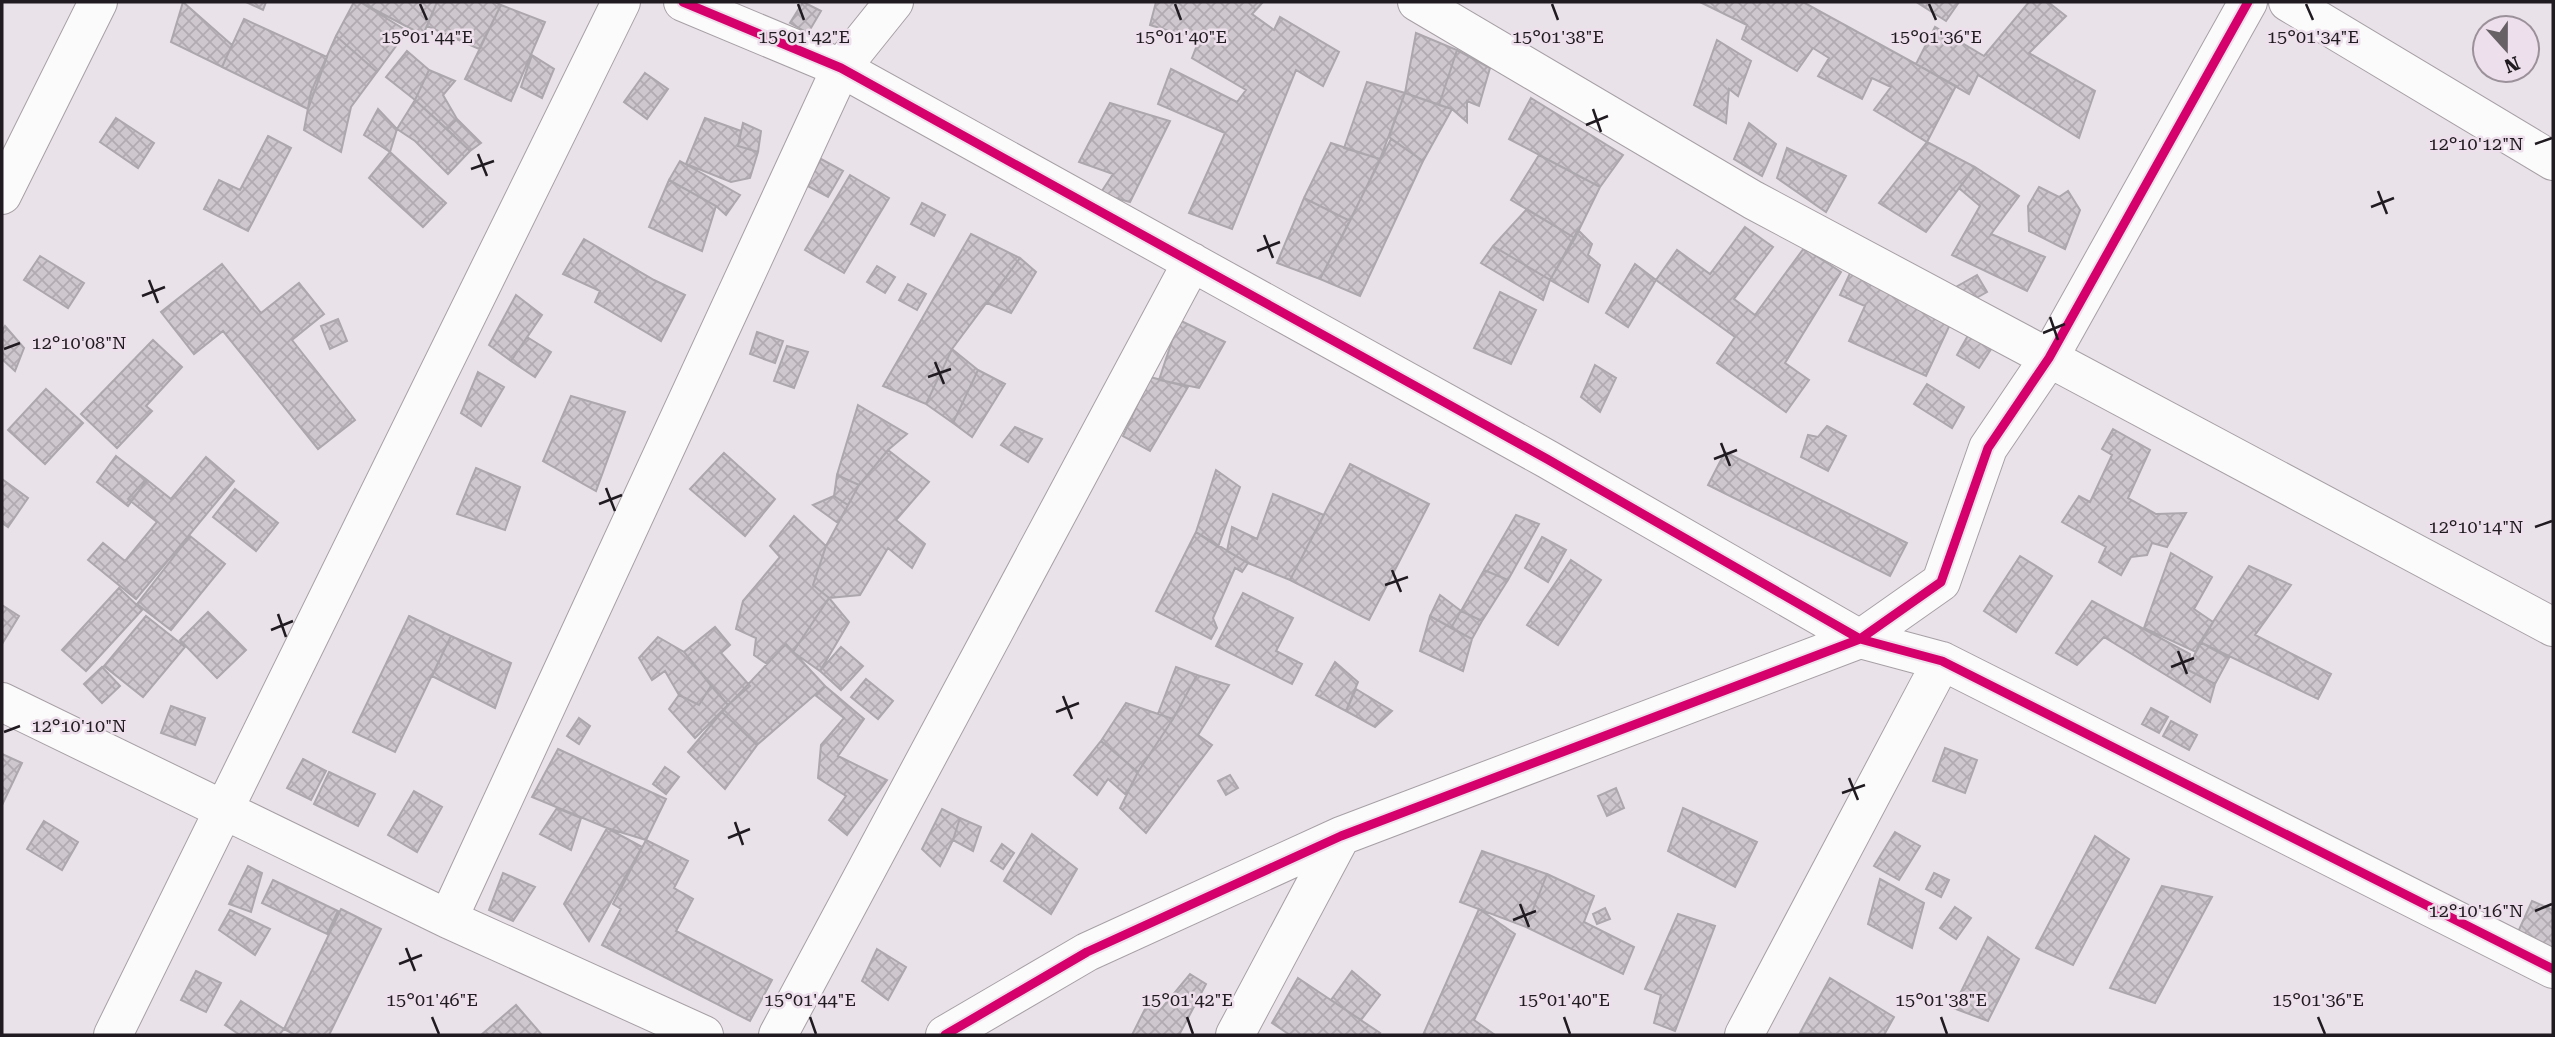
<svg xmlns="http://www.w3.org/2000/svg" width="2555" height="1037" viewBox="0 0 2555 1037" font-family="'Roboto Serif',serif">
<defs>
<pattern id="building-cross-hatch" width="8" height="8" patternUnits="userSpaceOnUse" patternTransform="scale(1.75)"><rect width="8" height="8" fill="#cec8ce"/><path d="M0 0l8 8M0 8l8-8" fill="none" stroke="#b1abb1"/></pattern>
</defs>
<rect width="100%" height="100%" fill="#eae2e9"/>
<!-- building -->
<path fill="url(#building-cross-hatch)" stroke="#aca7ac" stroke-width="2" d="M183,2L232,45L222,67L171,42Z
M246,2H266L263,10Z
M354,2H360L407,31L377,72L336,36Z
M360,2H437L423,35Z
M437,2H495L501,5L479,49L427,26Z
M803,2L821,11L808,33L790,23Z
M1156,2H1263L1252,14L1274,30L1280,17L1339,52L1323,86L1296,70L1232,229L1189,213L1225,133L1158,104L1171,69L1237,102L1246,90L1192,58L1199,40L1150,25Z
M1700,2H1803L1956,86L1927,142L1874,110L1891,87L1872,78L1862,99L1818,76L1829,58L1813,48L1797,71L1742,39L1747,25Z
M1919,2H1959L1946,21L1918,3Z
M2029,2H2048L2066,16L2029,53L2095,91L2079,138L1978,75L1969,94L1916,64L1935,27L1984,56Z
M501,5L545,22L511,101L465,79Z
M244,19L327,57L308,109L222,67Z
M1416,33L1457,50L1439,105L1405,93Z
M336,36L377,72L351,107L341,152L304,130L311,92Z
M1717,40L1751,61L1738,96L1729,89L1726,123L1694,105Z
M1457,50L1490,68L1479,106L1467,101V122L1452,109L1439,105Z
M407,51L429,70L415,100L386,77Z
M532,55L554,69L542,98L521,87Z
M429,70L455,81L443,95L457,119L447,129L415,100Z
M645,73L668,89L647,119L624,102Z
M1367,82L1405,93L1380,159L1344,148Z
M1405,93L1452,109L1423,161L1389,137Z
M1531,98L1623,155L1600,187L1509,139Z
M415,100L470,151L448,174L415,141L397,129Z
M1110,103L1170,121L1130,202L1100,194L1113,174L1079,162Z
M378,109L397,129L390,152L364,135Z
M116,118L154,143L138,168L100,142Z
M705,118L741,131L738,146L758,152L750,178L731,182L686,164Z
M457,119L481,143L470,151L447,129Z
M743,123L761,131L758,152L738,146Z
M1749,123L1776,144L1762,176L1734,159Z
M268,136L291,148L248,231L204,209L219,180L240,190Z
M1391,139L1423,161L1360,296L1320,279Z
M1927,142L1975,167L1926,232L1879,203Z
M1331,143L1380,159L1350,221L1304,198Z
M1787,148L1846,176L1826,212L1777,178Z
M390,152L446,203L423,227L369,178Z
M1539,155L1600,187L1575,238L1511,200Z
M821,159L843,171L828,197L806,185Z
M680,161L740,195L726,215L716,206L669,180Z
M1975,167L2019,196L1991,234L2045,257L2027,291L1952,255L1980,206L1959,188Z
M850,175L889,198L844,273L805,250Z
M669,180L716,206L702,251L649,227Z
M2039,187L2059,197L2068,191L2080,210L2065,249L2029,231L2028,206Z
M1304,198L1350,221L1320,279L1277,263Z
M922,203L945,215L934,236L911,224Z
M1527,209L1575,238L1550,280L1493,246Z
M1745,227L1773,247L1734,299L1755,315L1804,248L1841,272L1785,363L1809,380L1786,412L1717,363L1735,337L1656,280L1677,250L1710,274Z
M1578,230L1592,244L1588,255L1600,265L1588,302L1550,280Z
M971,234L1020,258L952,349L926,404L883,386Z
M584,239L654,280L685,295L661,341L595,302L600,291L563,274Z
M1493,246L1550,280L1543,300L1481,263Z
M40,256L84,283L68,308L24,280Z
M1020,258L1036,272L1011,313L987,303Z
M222,264L261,313L299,283L324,314L292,340L355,420L318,449L223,331L194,354L161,312Z
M1635,264L1656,280L1628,327L1606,313Z
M877,266L895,277L885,293L867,282Z
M1851,271L1953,318L1926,376L1849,341L1865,306L1840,295Z
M1977,275L1987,292L1964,305L1954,288Z
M908,284L926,294L917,310L899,300Z
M1500,292L1536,310L1511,364L1474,348Z
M516,295L542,315L511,361L489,345Z
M338,319L347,341L330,349L321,326Z
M1179,320L1225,342L1199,388L1159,380Z
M5,326L24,348L15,371L2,359V331Z
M757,332L783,341L775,363L750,354Z
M1970,332L1993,346L1979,368L1957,355Z
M527,337L551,352L535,377L511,361Z
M153,340L182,367L146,406L152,411L117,448L81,414Z
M787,346L808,352L794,388L774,381Z
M952,349L978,370L953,423L926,404Z
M1595,365L1616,378L1600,412L1581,397Z
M978,370L1005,384L972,437L953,423Z
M478,372L504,387L481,426L461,413Z
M1150,377L1188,387L1150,451L1123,436Z
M1927,384L1964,407L1952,428L1914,404Z
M46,389L83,423L45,464L8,430Z
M571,396L625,412L596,491L543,461Z
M858,405L907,434L888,450L859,485L837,475Z
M1827,426L1846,436L1828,471L1801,457L1808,435L1818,437Z
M1015,427L1042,439L1028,462L1001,445Z
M2113,429L2150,450L2128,498L2156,514L2186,513L2167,547L2152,543L2147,555L2131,557L2121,575L2099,562L2106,547L2062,522L2079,496L2090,502L2112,455L2102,449Z
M888,450L929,482L896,520L925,544L912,568L888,548L860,595L829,598L813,585L826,546L859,485Z
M1725,452L1907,543L1890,576L1708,485Z
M724,453L775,499L745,536L690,489Z
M116,456L147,480L128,506L97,482Z
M206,457L234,481L136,599L88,560L103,543L125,561L157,522L128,499L146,479L171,499Z
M1350,464L1429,504L1369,620L1290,580Z
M476,468L520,487L505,530L457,514Z
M1216,470L1240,487L1218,547L1196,532Z
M837,475L859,485L848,505L834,496Z
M2,479L28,498L8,527L2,523Z
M235,489L278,523L256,551L213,517Z
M1273,494L1324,515L1290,580L1248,563L1227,551L1232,527L1257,539Z
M834,496L848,505L838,523L813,505Z
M1516,515L1539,524L1508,580L1484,570Z
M794,516L826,546L813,585L829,598L793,652L786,644L767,664L754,655L756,638L736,629L743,601L780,557L770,546Z
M1196,532L1248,563L1242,572L1235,568L1213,618L1217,628L1211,639L1156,611Z
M190,536L225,564L171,630L137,604Z
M1542,537L1566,550L1548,582L1525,568Z
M2171,553L2212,577L2194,609L2213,622L2196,652L2144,628Z
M2020,556L2052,576L2016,632L1984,611Z
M1571,560L1601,580L1558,645L1527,625Z
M2249,566L2291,585L2255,635L2331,674L2318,699L2200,642Z
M1484,570L1508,580L1482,621L1461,611Z
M119,588L142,610L86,671L62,650Z
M1243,593L1293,618L1276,651L1302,664L1292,684L1216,646Z
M1440,595L1461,611L1451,628L1430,616Z
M829,598L849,622L820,671L793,652Z
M2092,601L2190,654L2188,670L2215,684L2210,702L2104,637L2077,665L2056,653Z
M2,605L19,616L2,644Z
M1461,611L1482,621L1472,639L1451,628Z
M208,612L246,650L217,678L180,640Z
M146,616L185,647L143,697L104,666Z
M409,616L451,636L395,752L353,732Z
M1430,616L1472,639L1463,671L1420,651Z
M715,627L730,645L721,653L750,686L728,705L684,652Z
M451,636L511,663L495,708L432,676Z
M658,637L684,652L711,686L699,705L679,695L665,671L652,680L639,658Z
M2200,642L2229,658L2215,684L2188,670Z
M786,644L825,686L757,745L722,712Z
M841,647L863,666L841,690L820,671Z
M1335,662L1358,682L1346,711L1316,695Z
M102,667L120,686L102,703L84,684Z
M1176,667L1197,675L1173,719L1158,714Z
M1197,675L1229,685L1198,735L1212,745L1146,833L1120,808L1138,772L1173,719Z
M866,679L893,701L878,719L851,697Z
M711,686L728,705L695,738L669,709L679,695L699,705Z
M825,686L864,719L838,756L887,780L847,835L829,820L846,796L818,778L821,745L844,718L815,695Z
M1356,689L1392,711L1375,727L1346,711Z
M1126,703L1173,719L1138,772L1101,741Z
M171,706L205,718L195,745L161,733Z
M2151,708L2168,717L2159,733L2142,724Z
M722,712L757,745L725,789L688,752Z
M579,718L590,726L579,744L567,736Z
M2171,721L2197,735L2189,750L2163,736Z
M1101,741L1138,772L1126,795L1108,779L1097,795L1074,775Z
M1945,748L1977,760L1965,793L1933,781Z
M558,749L666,799L646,840L607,828L532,797Z
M2,754L22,763L2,805Z
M303,759L326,771L311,800L287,788Z
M665,767L679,777L666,794L653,784Z
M329,772L375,794L358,826L314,804Z
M1230,775L1238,788L1226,795L1218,781Z
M1616,788L1624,808L1607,816L1598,796Z
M414,791L442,807L417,852L388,835Z
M557,808L581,818L571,850L540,834Z
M1683,808L1757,842L1735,887L1668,851Z
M942,809L960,818L953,840L940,866L922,849Z
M960,818L981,827L973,851L953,840Z
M44,821L78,842L62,870L27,849Z
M607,828L642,847L589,941L564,904Z
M1895,832L1920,846L1899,880L1874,866Z
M1032,834L1077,869L1051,914L1004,881Z
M2095,836L2129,859L2073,965L2036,948Z
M646,840L688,861L674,888L693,899L676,931L772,980L750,1021L602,945L621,909L613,904Z
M1002,844L1014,853L1003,869L991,861Z
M1482,851L1547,874L1526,927L1460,902Z
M248,866L262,873L251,912L229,904Z
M503,873L535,887L513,921L489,910Z
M1934,873L1949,880L1941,897L1926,889Z
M1547,874L1594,896L1584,922L1634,947L1623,974L1526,927Z
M1880,879L1924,903L1912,948L1868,924Z
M273,880L338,911L327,934L262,903Z
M2162,886L2212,897L2155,1003L2110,988Z
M2532,901L2553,910V961L2513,943Z
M1955,907L1971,918L1956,939L1940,928Z
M1605,908L1610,919L1597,924L1593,914Z
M341,909L381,929L329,1035H295L284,1029Z
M1479,909L1515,934L1474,1020L1495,1035H1423Z
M230,910L270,929L255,955L219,930Z
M1678,914L1715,926L1675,1031L1654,1023L1661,995L1645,989Z
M1988,937L2019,959L1988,1021L1953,1008Z
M877,949L906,967L888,1000L862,981Z
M196,971L221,983L206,1012L181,1000Z
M1352,971L1380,995L1361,1020L1331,1000Z
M1190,974L1206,984L1179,1035H1132L1149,1001L1162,1008Z
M1298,978L1380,1033L1378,1035H1290L1272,1023Z
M1830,978L1894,1017L1884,1035L1800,1033Z
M241,1001L284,1029L279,1035H240L225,1025Z
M516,1005L542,1035H481Z"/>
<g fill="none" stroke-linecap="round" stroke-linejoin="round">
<!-- minor casing -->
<g stroke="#a6a0a5" stroke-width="40">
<path id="minor" d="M683,2L841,68L1547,459L1860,639L1942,661L2553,969
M1417,2L1753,200L2553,627
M2288,2L2553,161
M2,195L98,2
M2,702L448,919L704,1035
M448,919L841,68L894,2
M113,1035L621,2
M778,1035L1192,262
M945,1035L1087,952L1341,836L1860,639L1941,582L1988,448L2049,358L2248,2
M1235,1035L1341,836
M1744,1035L1942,661"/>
</g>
<!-- minor -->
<use href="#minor" stroke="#fcfbfc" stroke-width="38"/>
<!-- cycleway casing -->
<g stroke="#eddfeb" stroke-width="13">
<path id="cycleway" d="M683,2L841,68L1547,459L1860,639L1942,661L2553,969
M945,1035L1087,952L1341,836L1860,639L1941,582L1988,448L2049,358L2248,2"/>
</g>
<!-- cycleway -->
<use href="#cycleway" stroke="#d6006c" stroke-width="9"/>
</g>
<!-- ticks -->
<path fill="none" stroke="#201b20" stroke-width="2.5" d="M420,4L427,20M798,4L804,20M1175,4L1181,20M1552,4L1558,20M1929,4L1936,20M2306,4L2313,20M1593,109L1601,132M1586,125L1608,116M2535,144L2552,138M478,154L487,176M471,169L494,161M2378,191L2387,214M2371,207L2394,198M1264,235L1273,258M1257,251L1280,242M149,280L158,303M142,296L165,287M2050,317L2058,340M2043,333L2065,324M4,349L20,343M935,362L944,384M928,377L951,369M1721,443L1730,466M1714,459L1737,450M606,488L615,511M599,504L622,495M2535,527L2552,521M1392,570L1401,592M1385,585L1408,577M278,614L286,637M271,630L293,621M2178,651L2187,674M2171,667L2194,658M1063,696L1072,719M1056,712L1079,703M4,732L20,726M1849,778L1858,800M1842,793L1865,785M735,822L743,845M728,838L750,829M1520,904L1529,927M2535,911L2552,904M1513,920L1536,911M406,948L415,971M399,964L422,955M432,1017L439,1034M810,1017L816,1034M1187,1017L1193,1034M1564,1017L1570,1034M1941,1017L1947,1034M2318,1017L2325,1034"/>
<g font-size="18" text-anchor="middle" fill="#201b20" stroke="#eddfeb" stroke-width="5" stroke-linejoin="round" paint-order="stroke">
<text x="1936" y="43">15°01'36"E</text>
<text x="427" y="43">15°01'44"E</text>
<text x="804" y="43">15°01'42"E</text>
<text x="1181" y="43">15°01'40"E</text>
<text x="1558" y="43">15°01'38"E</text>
<text x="2313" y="43">15°01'34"E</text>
<text x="2476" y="150">12°10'12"N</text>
<text x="79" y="349">12°10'08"N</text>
<text x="2476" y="533">12°10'14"N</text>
<text x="79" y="732">12°10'10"N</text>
<text x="2476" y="917">12°10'16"N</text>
<text x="432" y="1006">15°01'46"E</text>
<text x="810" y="1006">15°01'44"E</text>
<text x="1187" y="1006">15°01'42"E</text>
<text x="1564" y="1006">15°01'40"E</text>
<text x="1941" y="1006">15°01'38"E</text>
<text x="2318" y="1006">15°01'36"E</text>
</g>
<!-- border -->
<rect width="2555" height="1037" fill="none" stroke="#201b20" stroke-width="7"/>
<!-- north arrow -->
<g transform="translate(2506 49) rotate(159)"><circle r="33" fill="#eddfeb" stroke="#9b919a" stroke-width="2"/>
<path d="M0-5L12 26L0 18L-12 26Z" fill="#676166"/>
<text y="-10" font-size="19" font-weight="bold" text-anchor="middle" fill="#201b20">N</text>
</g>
</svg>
